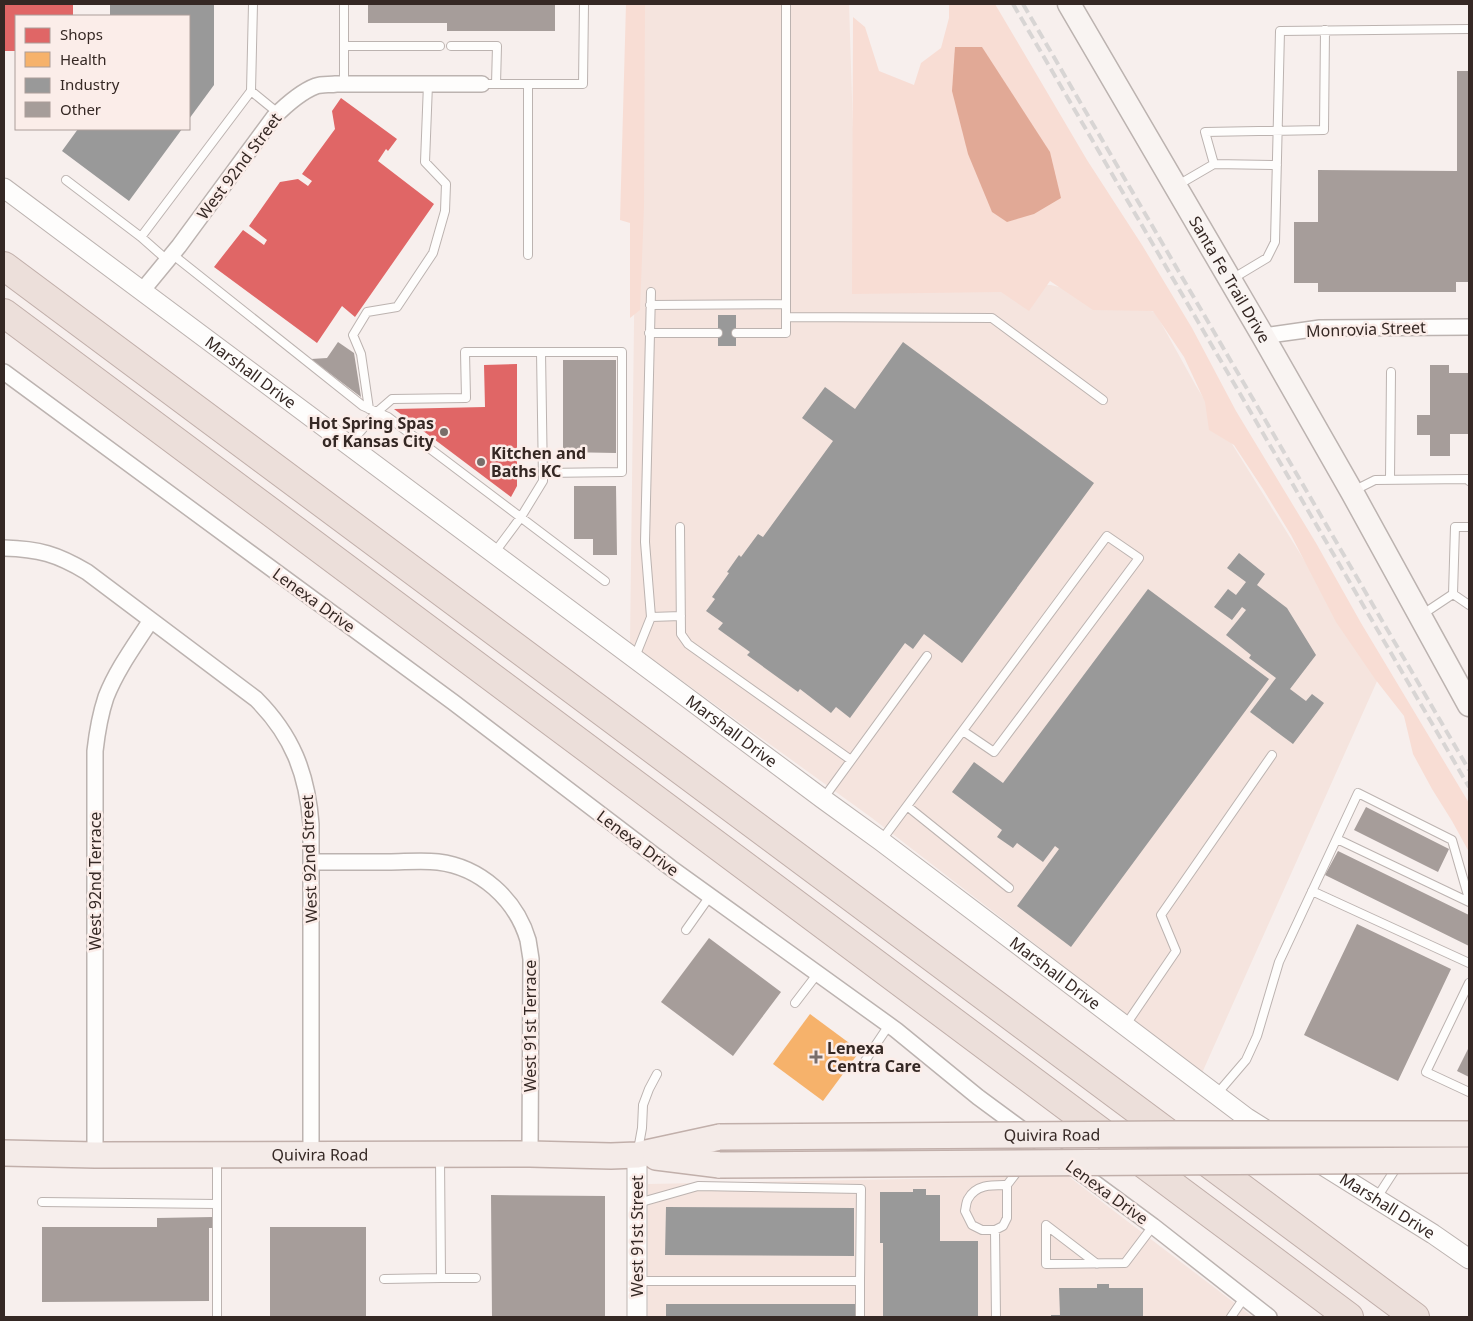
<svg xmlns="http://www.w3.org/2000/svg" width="1473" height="1321" viewBox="0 0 1473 1321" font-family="'Noto Sans',sans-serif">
<rect width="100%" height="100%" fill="#f7efed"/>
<!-- built -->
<path fill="#f5e4de" d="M638,4H849L858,288L1051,285L1155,312L1196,386L1378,679L1202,1073L872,818L630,643Z
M1068,1176L1253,1317H648V1184Z"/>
<!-- green -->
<path fill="#f8ddd4" d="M626,4H645L644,207L640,310L630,318V223L620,220Z
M949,4H995L1087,160L1142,245L1192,328L1236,411L1316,543L1361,623L1469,803V852L1452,821L1432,789L1413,754L1404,716L1375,679L1336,622L1291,535L1263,489L1234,445L1209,430L1205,402L1184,357L1153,311L1093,310L1050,281L1029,311L1001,292L852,294L853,17L865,27L879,71L914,85L921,63L941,48L949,18Z"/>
<!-- water -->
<path fill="#e1a996" d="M955,47H982L1050,152L1061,198L1034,214L1007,222L992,212L968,154L952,91Z"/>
<!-- shops -->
<path fill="#e06666" d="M4,4H73V16H16V51H4Z
M341,98L397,139L388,151L386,149L378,161L434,204L355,317L342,306L317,343L214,267L243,230L264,245L267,240L249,226L280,182L298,179L308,186L312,181L302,174L335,129L332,111Z
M517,364V486L511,497L394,409L485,407L484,365Z"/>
<!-- health -->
<path fill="#f6b26b" d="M810,1014L860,1051L823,1101L773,1064Z"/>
<!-- industry -->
<path fill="#999" d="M110,4H214V85L189,119V16H110Z
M78,129H182L129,201L62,151Z
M718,315H736V346H718Z
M903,342L1094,483L962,663L924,634L913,649L905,643L850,718L836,707L831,713L800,689L798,692L747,655L750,652L718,629L723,623L706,611L715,599L712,597L729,573L727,572L739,555L741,557L758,534L763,537L833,441L802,418L825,387L855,409Z
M1239,553L1265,574L1257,585L1287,608L1316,655L1290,689L1306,701L1312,694L1324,703L1293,744L1250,712L1276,678L1249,658L1251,655L1226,635L1246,610L1242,607L1232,620L1214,607L1228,589L1236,595L1246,582L1227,568Z
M1148,589L1269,679L1071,947L1017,906L1059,849L1055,846L1043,862L1017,843L1013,848L997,837L1002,830L952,792L974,762L1003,783Z
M913,1189H926V1195H940V1241H978V1317H883V1243H880V1192H913Z
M666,1207L854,1208V1256L665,1255Z
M1097,1284H1109V1288H1143V1317H1051V1315H1060L1059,1288H1097Z
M666,1304H855V1317H666Z"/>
<!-- building -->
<path fill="#a69d9a" d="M368,4H555V31H447V23H368Z
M1457,71H1469V282H1456V292H1318V283H1294V222H1318V170L1457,171Z
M338,342L354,353L361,397L311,359L327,358Z
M563,360H616V453L563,452Z
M1430,365H1449V373H1469V434H1450V456H1430V435H1417V415H1430Z
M574,486H616L617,555H593V539H574Z
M1366,807L1449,849L1438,872L1354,830Z
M1338,851L1469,915V946L1325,875Z
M1357,924L1451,969L1398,1081L1304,1035Z
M709,938L781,992L733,1056L661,1002Z
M1469,1047V1077L1457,1071Z
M491,1195L605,1196V1317H492Z
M213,1217L214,1228H209V1301L42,1302V1227H157V1218Z
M270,1227H366V1317H270Z"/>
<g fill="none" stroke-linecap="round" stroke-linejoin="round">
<!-- service casing -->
<g stroke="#bcb3b0" stroke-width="10">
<path id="service" d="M344,4V84
M344,46H440
M451,46H497L496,84
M482,84H583L584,4
M528,84V255
M251,91L278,113
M1214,164L1277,165
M66,180L141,237L251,91L253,4
M1178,185L1214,164L1205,132L1324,130L1325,30
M141,237L167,260
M172,254L363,406L388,417L605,581
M1232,279L1267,258L1275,242L1280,31L1469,29
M651,292L645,542L651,617
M650,305L786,304
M786,317L992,318L1103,400
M649,333H718
M736,333H786V4
M541,352H622V472L543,473
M369,409L361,354L353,335L367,312L397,307L433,253L445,211L446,184L425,162L428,84
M348,446L377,412L392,399L466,398L465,352H541L543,481L521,517L495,552
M1390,479L1391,372
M1355,490L1375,480L1468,479L1469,481
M680,527L681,634L688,644L851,760
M1453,594L1455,527H1469
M1453,594L1469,605
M1426,612L1453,594
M635,657L651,617L681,616
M823,799L927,656
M907,806L1009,888
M1337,839L1469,902
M881,841L1107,536L1139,558L994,752L963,731
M1312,891L1469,963
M686,930L710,896
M1469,983L1426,1072L1469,1092
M795,1003L818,973
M1125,1026L1176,951L1161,915L1272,755
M865,1061L889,1025
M1216,1095L1246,1060L1257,1036L1279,962L1358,793L1452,840L1469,899
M638,1150L642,1128L643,1105L649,1089L657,1074
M217,1159V1317
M1007,1185C993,1185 976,1184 968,1199C966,1202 966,1207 965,1211L972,1225L982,1230H995L1003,1226L1007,1218V1185L1020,1168
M1376,1199L1398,1165
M42,1202L217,1204
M995,1230L996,1317
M1097,1264L1046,1225V1264L1125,1263L1153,1226
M441,1278H476
M384,1279L441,1278L440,1158
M637,1281H860L861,1189L698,1186L638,1203
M860,1281V1317
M1231,1317L1244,1298"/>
</g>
<!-- minor casing -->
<g stroke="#bcb3b0" stroke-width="18">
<path id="minor" d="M142,291L179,246L274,117C286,105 300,92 316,86C322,84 330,85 336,84H482
M1263,336L1320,328L1469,327
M4,372L453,702L671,868L896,1030L978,1097L1153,1226L1269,1317
M4,548C39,549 57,554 87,572L256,699C292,735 307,773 311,824V1154
M311,862C337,862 362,862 388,862C404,862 422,860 438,862C480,867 516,899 528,940C529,946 530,953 531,959L530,1154
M95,1155V751C97,733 100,715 106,697C117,669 135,645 151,620"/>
</g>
<!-- tertiary casing -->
<g stroke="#bcb3b0" stroke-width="21">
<g id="tertiary">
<path id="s1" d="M4,188L823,799L881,841L1247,1118L1433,1234L1469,1259"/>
<path d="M637,1155V1317"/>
</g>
</g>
<!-- secondary casing -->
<g stroke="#bcb3b0" stroke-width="25">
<g id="secondary">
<path id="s2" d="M1069,4L1263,336L1352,492L1469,705"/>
</g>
</g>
<!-- primary casing -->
<g stroke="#c1afaa" stroke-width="28">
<g id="primary">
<path id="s3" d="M4,1153L95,1155L530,1154L611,1156L637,1155L720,1137"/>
<path d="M656,1157L720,1165"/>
</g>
</g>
<!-- motorway casing -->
<g stroke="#c1afaa" stroke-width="30">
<path id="motorway" d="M4,266L1415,1317
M4,313L1349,1317"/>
</g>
<!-- service -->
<use href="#service" stroke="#fefdfc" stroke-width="8"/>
<!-- minor -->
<use href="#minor" stroke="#fefdfc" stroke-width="15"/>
<!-- tertiary -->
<use href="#tertiary" stroke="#fefdfc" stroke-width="19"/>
<!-- secondary -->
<use href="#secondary" stroke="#f9f4f2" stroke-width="22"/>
<!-- primary -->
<use href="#primary" stroke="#f4ebe8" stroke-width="25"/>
<!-- motorway -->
<use href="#motorway" stroke="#ecdfda" stroke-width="28"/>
<!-- rail -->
<path stroke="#d8d5d4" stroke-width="4" stroke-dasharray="10 5" stroke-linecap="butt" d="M1013,4L1469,787
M1023,4L1469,770"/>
<!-- primary-bridge casing -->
<g stroke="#c1afaa" stroke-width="28" stroke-linecap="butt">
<g id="primary-bridge">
<path id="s4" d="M720,1137L1169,1134H1469"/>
<path d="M720,1165L1469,1160"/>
</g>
</g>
<!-- primary-bridge -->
<use href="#primary-bridge" stroke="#f4ebe8" stroke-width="25"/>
</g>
<!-- markers -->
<g fill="#796e6a" stroke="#fbede9" stroke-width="2">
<circle cx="444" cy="432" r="5"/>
<circle cx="481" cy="462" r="5"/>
<path d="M813.5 1049.5h5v5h5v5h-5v5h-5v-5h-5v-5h5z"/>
</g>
<g text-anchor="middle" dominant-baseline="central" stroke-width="5" stroke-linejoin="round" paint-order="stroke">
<!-- street labels -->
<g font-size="16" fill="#352824" stroke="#fbede9">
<text transform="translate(239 166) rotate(-53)">West 92nd Street</text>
<text stroke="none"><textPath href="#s2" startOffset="319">Santa Fe Trail Drive</textPath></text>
<text transform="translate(1366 329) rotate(-2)">Monrovia Street</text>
<text stroke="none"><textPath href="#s1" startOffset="308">Marshall Drive</textPath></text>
<text transform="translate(314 600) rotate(36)">Lenexa Drive</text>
<text stroke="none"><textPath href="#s1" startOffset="908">Marshall Drive</textPath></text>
<text transform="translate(638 843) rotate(37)">Lenexa Drive</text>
<text transform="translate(309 859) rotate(-92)">West 92nd Street</text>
<text transform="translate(95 881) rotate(-90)">West 92nd Terrace</text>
<text stroke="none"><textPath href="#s1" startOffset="1312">Marshall Drive</textPath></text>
<text transform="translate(530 1026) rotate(-90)">West 91st Terrace</text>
<text stroke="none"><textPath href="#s4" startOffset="332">Quivira Road</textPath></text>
<text stroke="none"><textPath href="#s3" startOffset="316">Quivira Road</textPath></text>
<text transform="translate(1107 1192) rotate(36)">Lenexa Drive</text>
<text stroke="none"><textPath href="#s1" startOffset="1718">Marshall Drive</textPath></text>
<text transform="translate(637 1236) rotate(-90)">West 91st Street</text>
</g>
<!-- poi labels -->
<g font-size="16" font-weight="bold" fill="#352824" stroke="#fbede9" text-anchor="start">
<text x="434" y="423" text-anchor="end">Hot Spring Spas<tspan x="434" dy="18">of Kansas City</tspan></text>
<text x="491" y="453">Kitchen and<tspan x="491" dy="18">Baths KC</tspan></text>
<text x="827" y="1048">Lenexa<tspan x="827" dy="18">Centra Care</tspan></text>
</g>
</g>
<!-- border -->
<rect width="1473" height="1321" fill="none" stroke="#352824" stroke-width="10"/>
<!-- legend -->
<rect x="15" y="15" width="175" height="115" fill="#fbede9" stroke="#ac9e9a"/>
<rect x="25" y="28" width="25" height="15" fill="#e06666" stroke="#ac9e9a"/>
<text x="60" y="40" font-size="15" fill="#352824">Shops</text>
<rect x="25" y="52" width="25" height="15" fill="#f6b26b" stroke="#ac9e9a"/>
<text x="60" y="65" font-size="15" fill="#352824">Health</text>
<rect x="25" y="78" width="25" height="15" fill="#999999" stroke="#ac9e9a"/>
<text x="60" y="90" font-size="15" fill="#352824">Industry</text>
<rect x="25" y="102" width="25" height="15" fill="#a69d9a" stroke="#ac9e9a"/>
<text x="60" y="115" font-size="15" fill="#352824">Other</text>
</svg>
